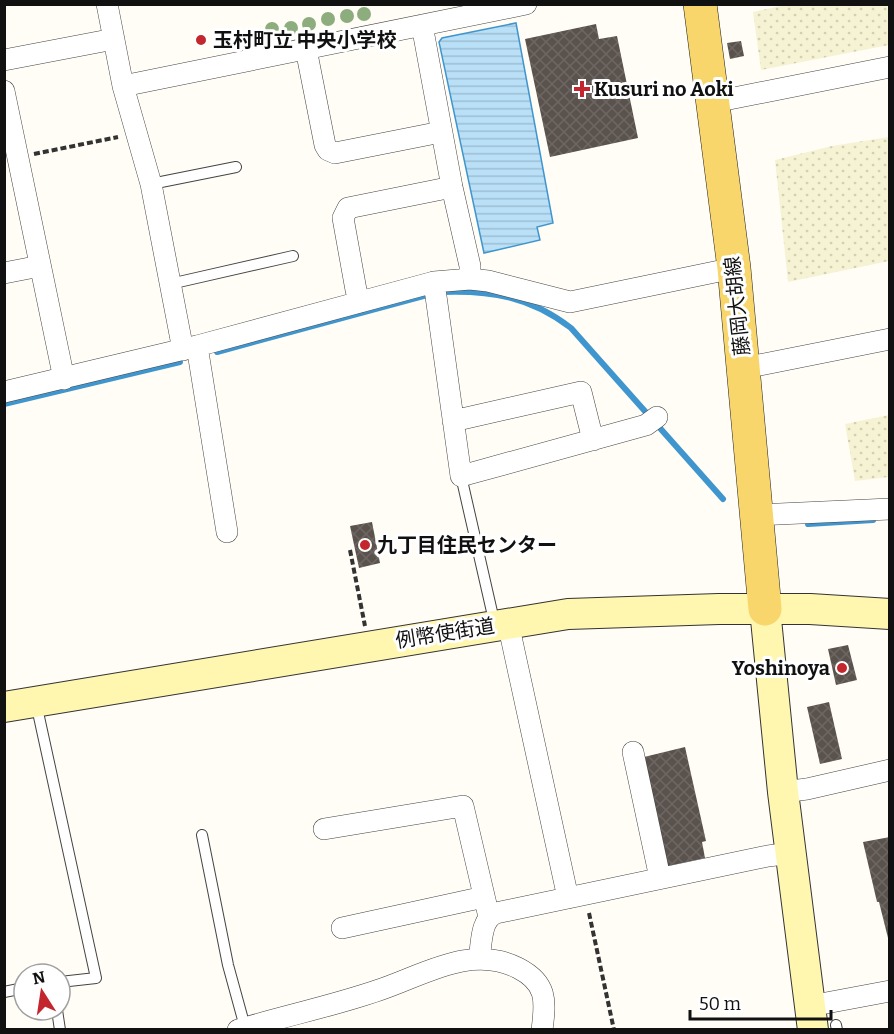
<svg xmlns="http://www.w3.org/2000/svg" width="894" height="1034" viewBox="0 0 894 1034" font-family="Bitter,'Noto Sans JP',serif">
<defs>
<pattern id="farmland-dots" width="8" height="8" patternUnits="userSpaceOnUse" patternTransform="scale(1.5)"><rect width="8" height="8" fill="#f6f3d4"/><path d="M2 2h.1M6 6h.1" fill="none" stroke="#d2cfb5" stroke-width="1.8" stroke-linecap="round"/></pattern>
<pattern id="water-rules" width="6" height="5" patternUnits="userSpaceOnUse" patternTransform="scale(1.5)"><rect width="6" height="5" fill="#b9e0f7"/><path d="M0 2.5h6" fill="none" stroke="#9ebfd3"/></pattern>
<pattern id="building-cross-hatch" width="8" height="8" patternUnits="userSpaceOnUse" patternTransform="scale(1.5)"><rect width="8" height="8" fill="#5a524d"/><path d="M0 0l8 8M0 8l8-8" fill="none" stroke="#6d6662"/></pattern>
</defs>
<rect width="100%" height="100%" fill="#fffdf5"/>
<!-- farmland -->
<path fill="url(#farmland-dots)" d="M790,4L889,5V45L761,70L753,12Z
M889,137V261L788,282L775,160L832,146Z
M889,415V477L855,481L845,424Z"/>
<!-- water -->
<path fill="url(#water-rules)" stroke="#3f96cf" stroke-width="1.5" d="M516,23L553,223L537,227L540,240L484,253L439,42L442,38Z"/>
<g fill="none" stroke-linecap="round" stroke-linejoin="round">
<!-- stream -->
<path stroke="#3f96cf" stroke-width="6" d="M441,292C491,290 531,297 571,328L723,499
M217,352L427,295
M4,404L180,362
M808,524L873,520"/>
</g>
<!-- building -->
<path fill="url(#building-cross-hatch)" d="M596,24L599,39L617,36L638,138L550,157L525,39Z
M741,41L744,56L730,59L727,43Z
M372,522L380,563L359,568L350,526Z
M848,645L857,680L836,685L828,649Z
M829,702L842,759L820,764L807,707Z
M685,747L706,841L702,842L705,858L668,866L644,757Z
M890,837V942H889L879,902H877L863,842Z"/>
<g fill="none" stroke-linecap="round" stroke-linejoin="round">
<!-- lane casing -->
<g stroke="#444" stroke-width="12">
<path id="lane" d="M151,184L236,167
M170,284L293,256
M461,476L495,625
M36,703L96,978L60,982
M202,835L228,965L245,1027
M4,992L24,988
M57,1010L60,1030
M836,1025L837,1030"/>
</g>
<!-- street casing -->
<g stroke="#444" stroke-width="22">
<path id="street" d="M107,4L123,86L151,184L183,350
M422,25L452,187L470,266V279
M306,49L325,145L328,150L335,153L441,132
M4,60L114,39
M123,86L526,4
M4,91L64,379
M714,102L890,67
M4,273L40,266
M434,282L461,476L646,425L657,417
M360,302L356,290L343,218L348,208L452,187
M197,346L227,532
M744,368L890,339
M4,392L197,346L434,282L470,279L488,281L570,302L734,268
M453,421L581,392L593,440
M757,515L890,509
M508,623L568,898
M633,752L660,878
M783,792L807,789L890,770
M324,829L463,806L489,917
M342,928L484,897
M479,959C482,943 480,920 496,913L768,856L791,853
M810,1006L890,991
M238,1030C284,1016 333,1006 379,990C424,975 471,944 518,968C547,983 546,1000 542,1030"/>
</g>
<!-- secondary casing -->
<g stroke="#333" stroke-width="32">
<path id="secondary" d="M765,609L783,792L813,1030
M4,707L568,614L719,609H810L890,614"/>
</g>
<!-- primary casing -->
<g stroke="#222" stroke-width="34">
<path id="primary" d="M700,4L734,268L765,609"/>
</g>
<!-- path -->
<path stroke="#333" stroke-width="4" stroke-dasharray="6 3" stroke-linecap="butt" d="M34,154L118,137
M350,550L365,626
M589,913L614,1030"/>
<!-- lane -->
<use href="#lane" stroke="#fff" stroke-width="10"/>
<!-- street -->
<use href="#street" stroke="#fff" stroke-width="21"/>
<!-- secondary -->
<use href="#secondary" stroke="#fff6b0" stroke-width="30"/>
<!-- primary -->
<use href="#primary" stroke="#f9d66b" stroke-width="33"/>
</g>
<!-- trees -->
<g fill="#8dad7f">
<circle cx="364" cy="14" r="7"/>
<circle cx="347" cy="16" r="7"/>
<circle cx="328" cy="19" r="7"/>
<circle cx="309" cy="24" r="7"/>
<circle cx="291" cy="28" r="7"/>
<circle cx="272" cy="29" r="7"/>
<circle cx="252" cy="36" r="7"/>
</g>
<!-- markers -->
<g fill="#c4262e" stroke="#fff" stroke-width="2">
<circle cx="201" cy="40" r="6"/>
<path d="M579 80h6v6h6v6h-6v6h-6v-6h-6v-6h6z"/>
<circle cx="365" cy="545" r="6"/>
<circle cx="842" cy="668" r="6"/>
</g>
<g text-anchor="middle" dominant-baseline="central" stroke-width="6" stroke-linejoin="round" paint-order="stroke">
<!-- poi labels -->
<g font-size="20" font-weight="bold" fill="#111" stroke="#fff" text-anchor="start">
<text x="213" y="40">玉村町立 中央小学校</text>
<text x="594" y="89">Kusuri no Aoki</text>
<text x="377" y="545">九丁目住民センター</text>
<text x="830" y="668" text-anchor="end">Yoshinoya</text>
</g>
<!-- street labels -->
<g font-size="20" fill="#111" stroke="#fff">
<text transform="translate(737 306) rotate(-96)">藤岡大胡線</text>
<text transform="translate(445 633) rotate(-9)">例幣使街道</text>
</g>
</g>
<!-- border -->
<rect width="894" height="1034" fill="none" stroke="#111111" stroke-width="12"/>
<!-- north arrow -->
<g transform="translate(42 992) rotate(348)"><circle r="28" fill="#ffffff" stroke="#a0a0a0" stroke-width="1.5"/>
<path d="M0-4.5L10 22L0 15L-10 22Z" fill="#c4262e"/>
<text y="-9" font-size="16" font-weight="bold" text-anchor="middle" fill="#111111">N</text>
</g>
<!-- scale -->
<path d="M690 1010v9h141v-9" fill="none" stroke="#111111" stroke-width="3"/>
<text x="699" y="1010" font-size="18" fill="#111111" stroke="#ffffff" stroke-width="4.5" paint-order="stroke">50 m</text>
</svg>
